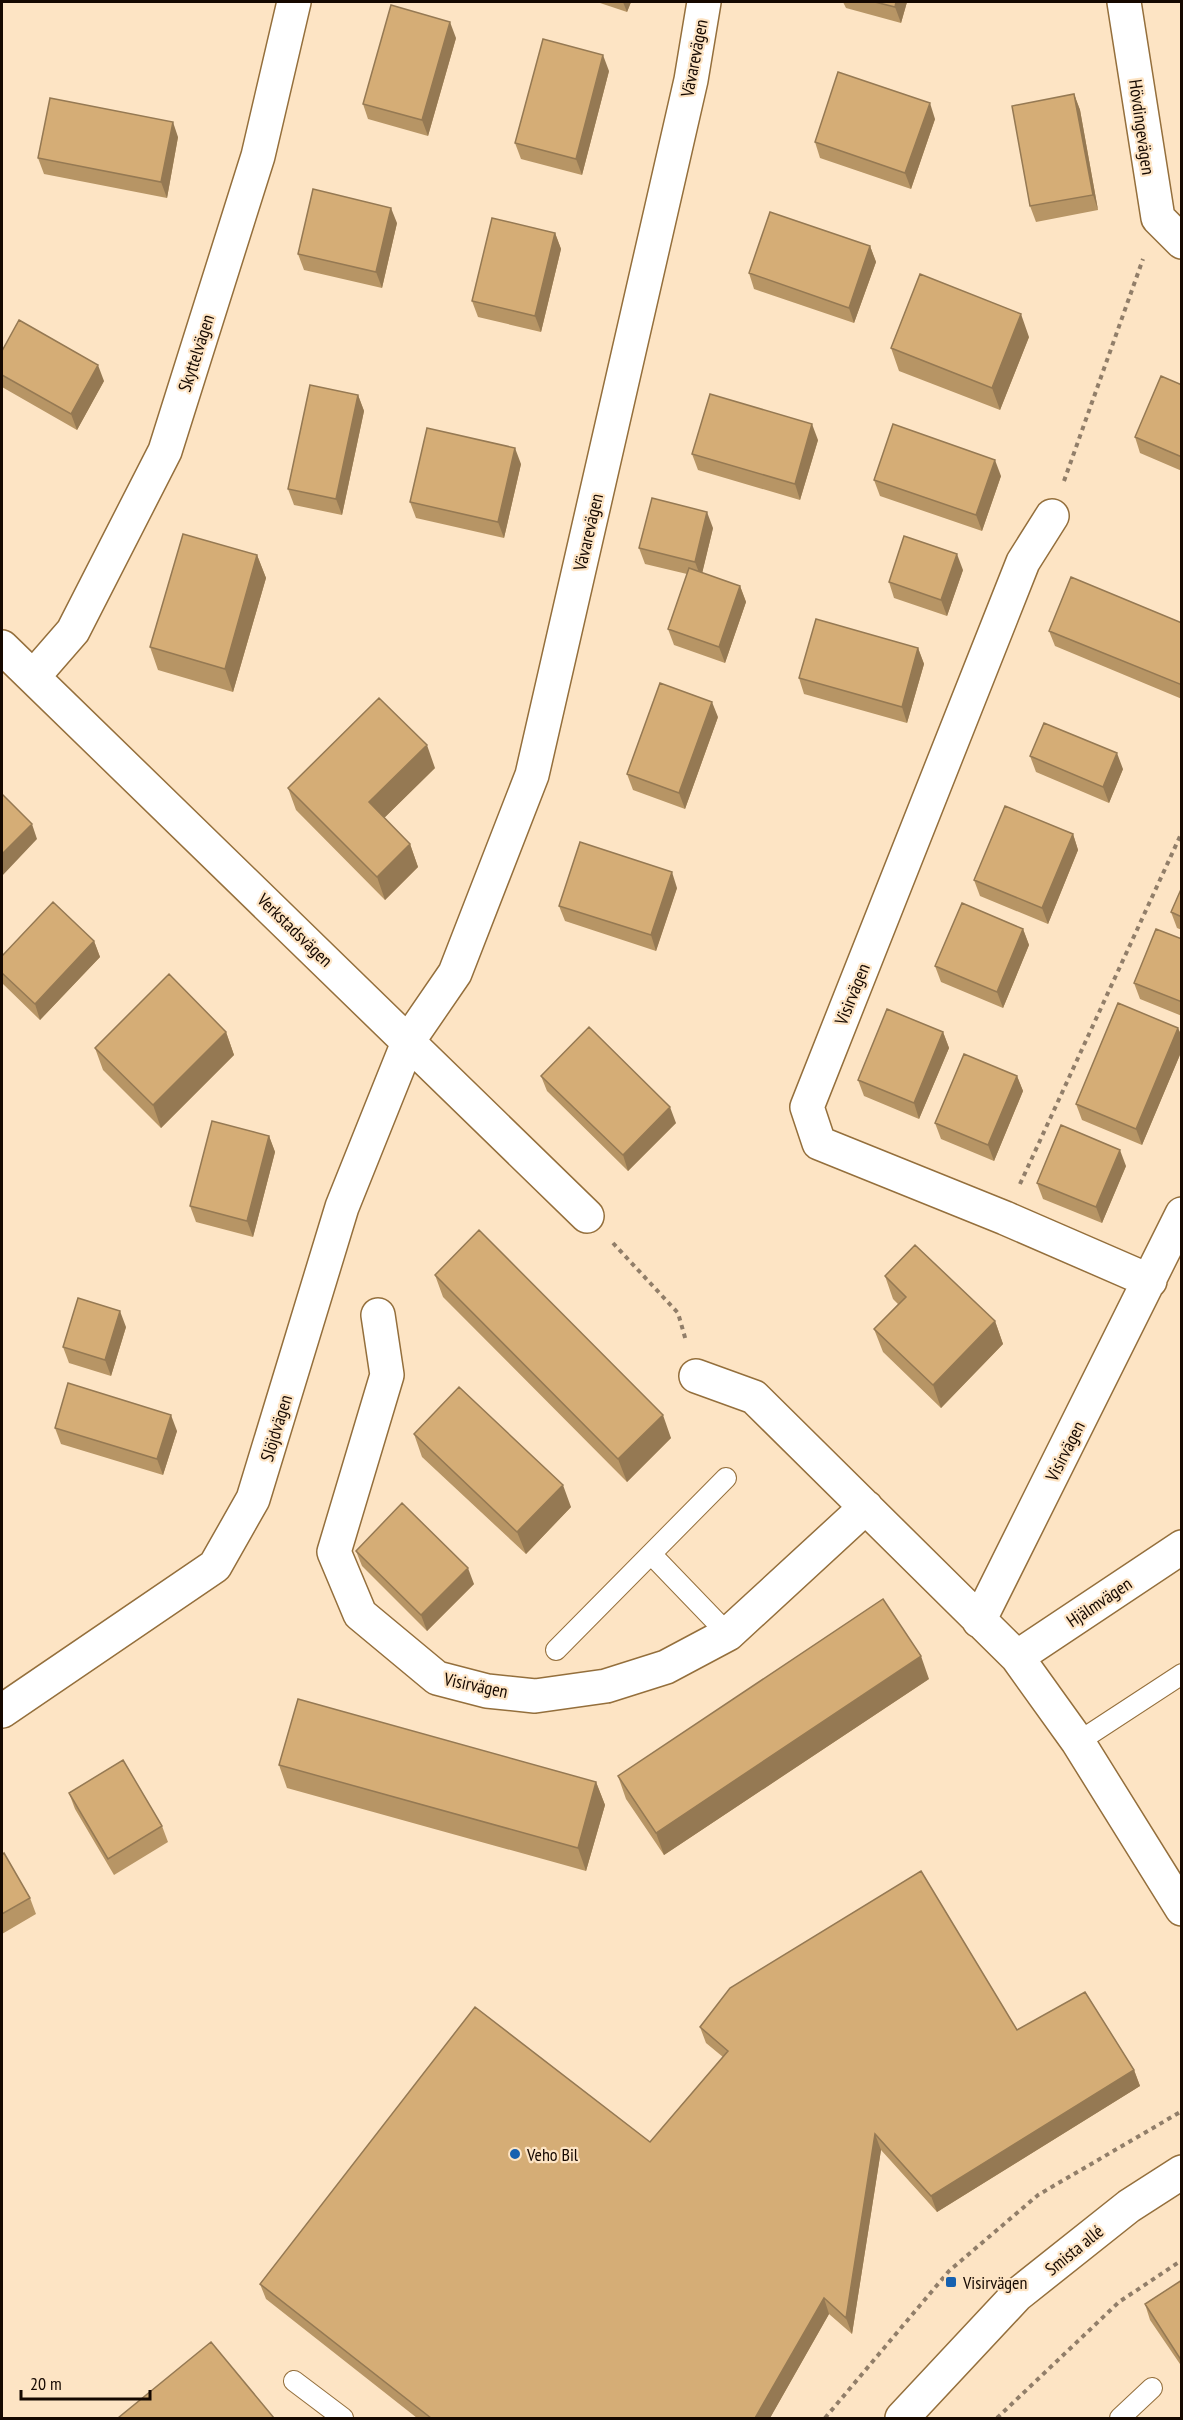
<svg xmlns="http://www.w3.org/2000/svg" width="1183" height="2420" viewBox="0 0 1183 2420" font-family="'PT Sans Narrow',sans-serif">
<rect width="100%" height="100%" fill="#fde4c4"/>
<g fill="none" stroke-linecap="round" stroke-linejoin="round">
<!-- service casing -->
<g stroke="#946f3c" stroke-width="22">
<path id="service" d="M651,1554L728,1634
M556,1650L726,1478
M1078,1742L1182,1674
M294,2381L343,2418
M1120,2418L1152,2388"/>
</g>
<!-- minor casing -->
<g stroke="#946f3c" stroke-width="36">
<path id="minor" d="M1124,2L1158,218L1182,242
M1052,516L1023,562L807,1107L819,1143L1005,1218L1150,1281
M2,647L587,1216
M33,677L73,631L165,451L258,156L294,2
M378,1315L387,1375L334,1552L360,1614L437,1678L487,1691L535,1696L606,1686L666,1667L728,1634L866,1507
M696,1376L754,1397L1017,1657L1078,1742L1182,1909
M979,1621L1182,1214
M1017,1657L1182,1547
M2,1711L215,1566L253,1499L342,1207L409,1040L455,973L532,775L691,80L704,2"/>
</g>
<!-- tertiary casing -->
<g stroke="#946f3c" stroke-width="36">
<path id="tertiary" d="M902,2418L1017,2295L1129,2206L1182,2172"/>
</g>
<!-- path -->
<path stroke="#917e69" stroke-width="4" stroke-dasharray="4.5 4.5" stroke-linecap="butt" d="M1064,481L1143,259
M1020,1184L1182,832
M613,1243L678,1313L686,1341
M825,2418L949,2271L1038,2195L1182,2111
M997,2418L1119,2302L1182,2260"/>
<!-- service -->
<use href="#service" stroke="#fff" stroke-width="20"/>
<!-- minor -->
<use href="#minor" stroke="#fff" stroke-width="33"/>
<!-- tertiary -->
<use href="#tertiary" stroke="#fff" stroke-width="33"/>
</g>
<!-- wall -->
<path fill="#b79565" d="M597,2H631L627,12Z
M843,2H907L901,23L846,8Z
M456,38L428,136L368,119L363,104Z
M609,71L582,175L521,159L515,143Z
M1074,94L1080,110L1098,210L1036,222L1030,206Z
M935,119L911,189L820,158L815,142Z
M178,137L167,198L44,174L38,158Z
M397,223L382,288L304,270L298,254Z
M555,233L561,249L541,332L478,317L472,301Z
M870,246L876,262L854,323L754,289L749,273Z
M1029,337L1000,410L899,371L891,348Z
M2,351L104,381L77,430L2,387Z
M1182,385V471L1140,453L1135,437Z
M358,395L364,411L342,515L294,505L288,489Z
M818,440L800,500L698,470L692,454Z
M521,464L504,538L416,518L410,502Z
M1001,476L982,531L880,496L874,480Z
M713,528L702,573L740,586L746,602L725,663L674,645L668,629L687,574L645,564L639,548Z
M257,555L266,578L233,692L158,670L150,647Z
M963,570L947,616L894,598L889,582Z
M1182,623V699L1055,646L1049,631Z
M918,648L924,664L907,723L804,694L799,678Z
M718,717L685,809L633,790L627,774Z
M1030,756L1123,769L1109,803L1036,772Z
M435,768L384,818L410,844L418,867L385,900L296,810L288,788Z
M1073,834L1078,850L1048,924L980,896L974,880Z
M1182,887V930L1177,928L1171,912Z
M677,888L656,951L565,921L559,906Z
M1023,929L1029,945L1003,1008L941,982L935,966Z
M1182,939V1016L1140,999L1134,983Z
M94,941L100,957L40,1020L2,983V956Z
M1178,1028L1182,1037V1050L1142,1145L1082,1120L1076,1104Z
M226,1032L234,1055L161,1128L103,1070L95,1048Z
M943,1032L949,1048L919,1119L864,1096L858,1080Z
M541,1076L676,1123L628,1171L547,1091Z
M1017,1076L1023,1091L994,1161L941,1139L935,1123Z
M269,1136L275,1152L253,1237L196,1222L190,1206Z
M1126,1166L1102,1223L1043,1199L1037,1183Z
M435,1275L671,1438L627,1482L443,1297Z
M885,1276L995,1321L1003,1344L941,1408L883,1352L874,1329L898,1304L893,1299Z
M126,1327L111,1376L69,1363L63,1347Z
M55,1428L177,1431L163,1475L61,1444Z
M414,1434L571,1507L526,1554L422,1457Z
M356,1551L474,1584L427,1631L362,1566Z
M929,1679L664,1855L626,1799L618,1776Z
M279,1765L596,1782L605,1805L586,1871L287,1788Z
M69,1793L162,1826L168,1842L114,1875L75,1809Z
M2,1855L30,1898L36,1914L2,1934Z
M700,2027L1017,2030L1134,2070L1140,2086L937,2212L881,2150L852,2334L829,2314L770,2418H417L266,2299L260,2284L650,2142L723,2057L706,2043Z
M1182,2280V2367L1150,2320L1145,2304Z"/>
<!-- shaded-wall -->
<path fill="#957953" d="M623,2H631L627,12Z
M896,2H907L901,23L895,7Z
M450,22L456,38L428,136L422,120Z
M603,55L609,71L582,175L576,159Z
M1074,94L1080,110L1098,210L1093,195Z
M930,103L935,119L911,189L905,173Z
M173,122L178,137L167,198L161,182Z
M391,208L397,223L382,288L376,272Z
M555,233L561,249L541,332L535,316Z
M870,246L876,262L854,323L849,308Z
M1021,314L1029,337L1000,410L992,388Z
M98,365L104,381L77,430L71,414Z
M358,395L364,411L342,515L336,499Z
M812,424L818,440L800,500L795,484Z
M515,448L521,464L504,538L498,522Z
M995,460L1001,476L982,531L976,515Z
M707,512L713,528L701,578L695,562Z
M957,554L963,570L947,616L941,600Z
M257,555L266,578L233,692L225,669Z
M740,586L746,602L725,663L719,647Z
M918,648L924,664L907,723L902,707Z
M712,702L718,717L685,809L679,793Z
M427,745L435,768L377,825L369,802Z
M1117,753L1123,769L1109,803L1103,787Z
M32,824L37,839L2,876V854Z
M1073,834L1078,850L1048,924L1042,908Z
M410,844L418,867L385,900L377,877Z
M672,872L677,888L656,951L651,935Z
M1023,929L1029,945L1003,1008L997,992Z
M94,941L100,957L40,1020L35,1004Z
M1178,1028L1182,1037V1050L1142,1145L1136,1129Z
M226,1032L234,1055L161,1128L153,1105Z
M943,1032L949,1048L919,1119L914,1103Z
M1017,1076L1023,1091L994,1161L988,1145Z
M670,1107L676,1123L628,1171L623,1155Z
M269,1136L275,1152L253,1237L247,1221Z
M1120,1150L1126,1166L1102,1223L1096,1207Z
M120,1311L126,1327L111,1376L105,1360Z
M995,1321L1003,1344L941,1408L933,1385Z
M171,1415L177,1431L163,1475L157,1459Z
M663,1415L671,1438L627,1482L618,1459Z
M563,1485L571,1507L526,1554L517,1532Z
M468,1568L474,1584L427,1631L421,1615Z
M921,1656L929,1679L664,1855L656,1833Z
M596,1782L605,1805L586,1871L578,1848Z
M1134,2070L1140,2086L937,2212L931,2196Z
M875,2134L881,2150L852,2334L846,2318Z
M824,2298L829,2314L770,2418H755Z"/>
<!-- building -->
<path fill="#d5ad76" stroke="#957953" stroke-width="1.5" d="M875,2H896L895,7Z
M391,5L450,22L422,120L363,104Z
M543,39L603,55L576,159L515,143Z
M838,72L930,103L905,173L815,142Z
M1074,94L1093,195L1030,206L1012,106Z
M50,98L173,122L161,182L38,158Z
M313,189L391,208L376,272L298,254Z
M770,212L870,246L849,308L749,273Z
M492,218L555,233L535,316L472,301Z
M920,274L1021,314L992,388L891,348Z
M19,320L98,365L71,414L2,375V351Z
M1161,376L1182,385V457L1135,437Z
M310,385L358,395L336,499L288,489Z
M710,394L812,424L795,484L692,454Z
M893,424L995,460L976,515L874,480Z
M427,428L515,448L498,522L410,502Z
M652,498L707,512L695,562L639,548Z
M183,534L257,555L225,669L150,647Z
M904,536L957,554L941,600L889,582Z
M689,568L740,586L719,647L668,629Z
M1071,577L1182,623V685L1049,631Z
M816,619L918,648L902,707L799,678Z
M660,683L712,702L679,793L627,774Z
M379,698L427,745L369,802L410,844L377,877L288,788Z
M1044,723L1117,753L1103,787L1030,756Z
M2,794L32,824L2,854Z
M1005,806L1073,834L1042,908L974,880Z
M580,842L672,872L651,935L559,906Z
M1182,887V917L1171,912Z
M53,902L94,941L35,1004L2,973V956Z
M962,903L1023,929L997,992L935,966Z
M1156,929L1182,939V1002L1134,983Z
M169,974L226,1032L153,1105L95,1048Z
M1118,1003L1178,1028L1136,1129L1076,1104Z
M887,1009L943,1032L914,1103L858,1080Z
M589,1027L670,1107L623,1155L541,1076Z
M964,1054L1017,1076L988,1145L935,1123Z
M212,1121L269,1136L247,1221L190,1206Z
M1061,1125L1120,1150L1096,1207L1037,1183Z
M479,1230L663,1415L618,1459L435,1275Z
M915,1245L995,1321L933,1385L874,1329L906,1297L885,1276Z
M78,1298L120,1311L105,1360L63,1347Z
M68,1383L171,1415L157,1459L55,1428Z
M459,1387L563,1485L517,1532L414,1434Z
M402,1503L468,1568L421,1615L356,1551Z
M883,1599L921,1656L656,1833L618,1776Z
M298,1699L596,1782L578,1848L279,1765Z
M123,1760L162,1826L108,1859L69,1793Z
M4,1853L30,1898L2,1914V1855Z
M921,1871L1017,2030L1085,1992L1134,2070L931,2196L875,2134L846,2318L824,2298L755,2418H431L260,2284L475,2007L650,2142L728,2051L700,2027L730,1988Z
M1182,2280V2360H1181L1145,2304Z
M211,2342L274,2418H118Z"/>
<!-- markers -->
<g fill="#1761b0" stroke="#fde4c4" stroke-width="2">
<circle cx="515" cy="2154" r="6"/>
<rect x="945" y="2276" width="12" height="12" rx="3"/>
</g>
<g text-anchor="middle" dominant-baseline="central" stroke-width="4.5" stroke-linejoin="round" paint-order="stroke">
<!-- street labels -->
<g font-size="18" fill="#150800" stroke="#fde4c4">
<text transform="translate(694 58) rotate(-79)">Vävarevägen</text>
<text transform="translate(1142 127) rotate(82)">Hövdingevägen</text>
<text transform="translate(196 353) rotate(-72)">Skyttelvägen</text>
<text transform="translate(588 532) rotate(-77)">Vävarevägen</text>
<text transform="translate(295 930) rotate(44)">Verkstadsvägen</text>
<text transform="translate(852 994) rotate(-68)">Visirvägen</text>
<text transform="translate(276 1428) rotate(-73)">Slöjdvägen</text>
<text transform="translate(1065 1451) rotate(-63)">Visirvägen</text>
<text transform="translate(1099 1602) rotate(-34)">Hjälmvägen</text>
<text transform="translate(476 1685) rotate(12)">Visirvägen</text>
<text transform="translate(1074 2250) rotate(-39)">Smista allé</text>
</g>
<!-- poi labels -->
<g font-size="18" fill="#150800" stroke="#fde4c4" text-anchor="start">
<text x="527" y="2154">Veho Bil</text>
<text x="963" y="2282">Visirvägen</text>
</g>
</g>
<!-- border -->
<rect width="1183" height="2420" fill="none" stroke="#150800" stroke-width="6"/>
<!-- scale -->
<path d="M21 2390v9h129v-9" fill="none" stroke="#150800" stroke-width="3"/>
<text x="30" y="2390" font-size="18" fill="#150800" stroke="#fde4c4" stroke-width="4.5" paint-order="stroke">20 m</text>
</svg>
